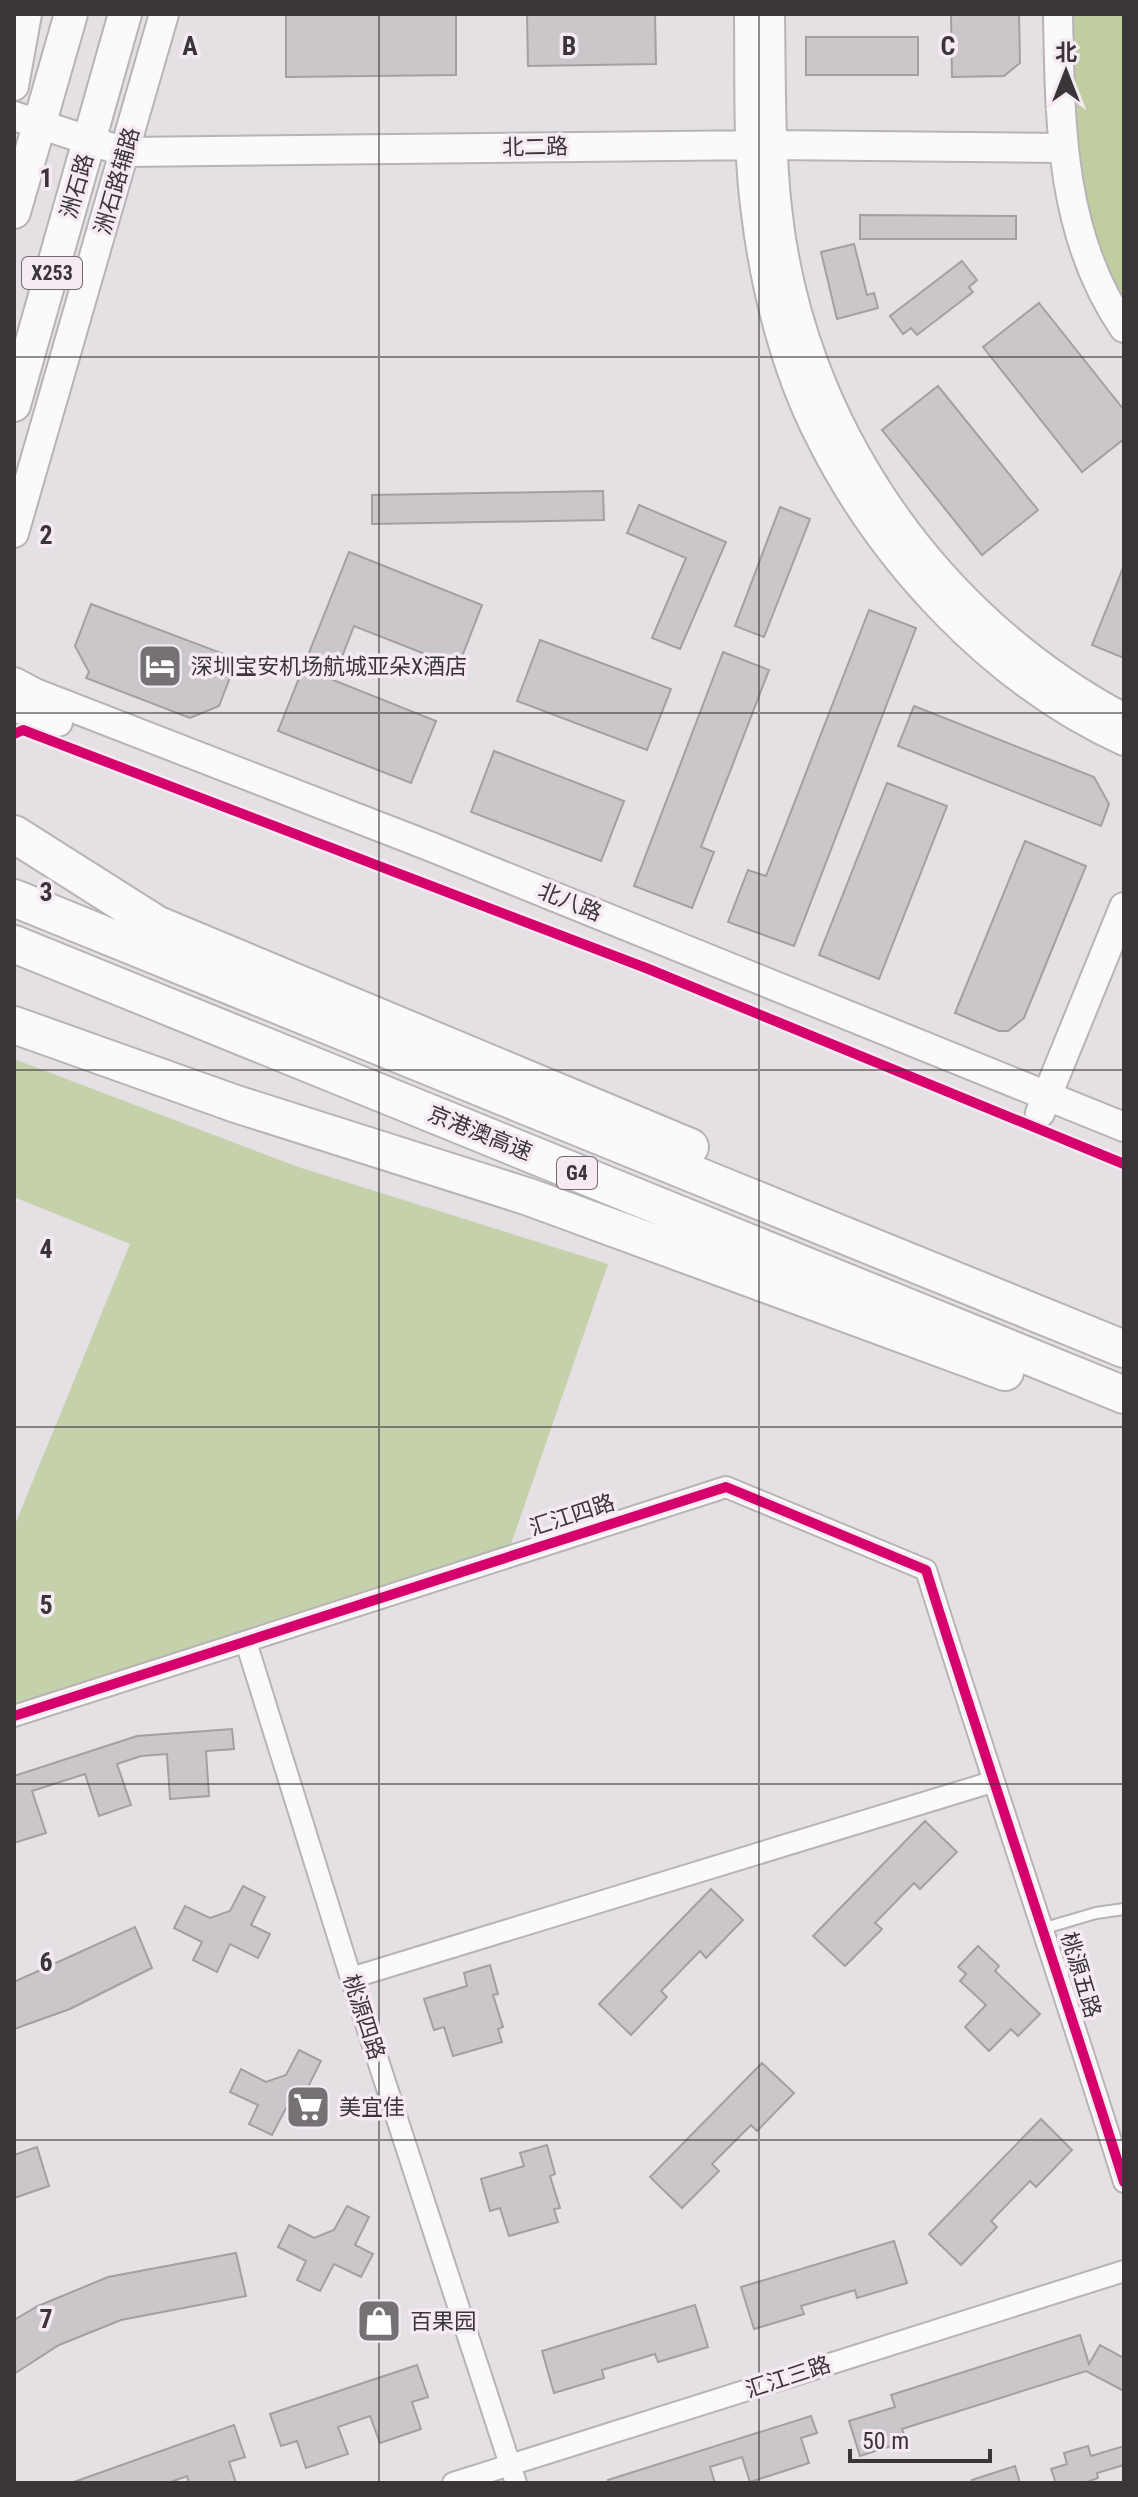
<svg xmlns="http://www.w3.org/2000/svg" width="1138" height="2497" viewBox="0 0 1138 2497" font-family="'Roboto Condensed','Noto Sans SC',sans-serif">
<rect width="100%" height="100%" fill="#e5e0e4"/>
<!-- green -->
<path fill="#c4d1aa" d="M14,1059L298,1167L608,1264L510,1547L14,1704V1527L130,1244L14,1197Z"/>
<!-- forest -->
<path fill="#bfcda1" d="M1059,14H1124V328L1092,271Z"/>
<!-- building -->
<path fill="#cbc6ca" stroke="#a39fa2" stroke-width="2" d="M286,14H456V75L286,77Z
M527,14H655L656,64L528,66Z
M951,14H1019L1020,63L1004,76L952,77Z
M806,37H918V75H806Z
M860,215L1016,216V239H860Z
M854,244L867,295L874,293L878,308L837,319L821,252Z
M962,261L977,280L969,287L973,292L917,335L911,328L903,334L890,316Z
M1039,303L1124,410V439L1082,472L983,347Z
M938,386L1038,510L982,555L882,430Z
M603,491L604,520L372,524V495Z
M639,505L726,542L680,649L652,638L686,558L627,533Z
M780,507L810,519L764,637L735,626Z
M349,552L482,605L458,667L354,626L333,680L436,721L411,783L278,731Z
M1123,568H1124V658L1092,645Z
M91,604L237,659L219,706L190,718L86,678L89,672L75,646Z
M869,610L916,628L794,946L728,922L748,870L766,876Z
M540,640L671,689L647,750L517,701Z
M723,652L769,670L701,847L714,852L692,908L634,886Z
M914,706L1094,777L1109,804L1101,826L898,746Z
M494,751L624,801L601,861L471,812Z
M887,783L947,806L879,979L819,955Z
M1025,841L1086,866L1024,1018L1008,1031H999L955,1013Z
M232,1729L234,1749L206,1751L209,1796L170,1799L167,1754L141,1756L117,1764L131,1805L99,1816L85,1774L32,1791L46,1833L14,1843V1776L137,1736Z
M925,1821L957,1852L920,1889L914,1883L875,1923L882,1929L845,1966L813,1936Z
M243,1886L265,1897L251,1925L270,1934L258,1958L230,1944L217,1972L193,1960L202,1942L174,1928L185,1906L210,1918L230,1911Z
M711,1889L743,1920L706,1958L700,1951L661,1991L667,1997L631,2035L599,2004Z
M135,1927L152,1968L70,2009L14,2029V1982Z
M978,1946L999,1966L995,1971L1040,2014L1018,2036L1011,2029L989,2051L965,2027L986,2005L960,1981L966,1974L958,1967Z
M490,1965L498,1994L493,1995L503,2027L498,2029L502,2042L453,2056L444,2027L434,2030L424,1999L467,1986L464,1973Z
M299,2050L321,2061L307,2089L325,2098L314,2121L286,2108L272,2135L249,2124L258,2105L230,2092L241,2069L266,2082L286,2075Z
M762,2063L794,2093L757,2131L751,2125L712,2164L719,2171L682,2208L650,2177Z
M1041,2119L1072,2150L1036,2187L1030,2181L991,2221L997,2227L961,2265L929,2234Z
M547,2145L555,2174L550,2176L560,2208L554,2209L558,2222L509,2236L500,2208L490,2211L481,2179L524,2166L520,2153Z
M37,2147L49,2186L14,2198V2155Z
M347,2206L369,2217L355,2245L373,2254L361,2277L334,2264L320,2291L297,2280L306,2261L278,2247L289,2225L314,2238L334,2230Z
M894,2241L907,2283L857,2298L855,2290L801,2306L804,2314L754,2329L741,2287Z
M236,2253L246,2296L121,2320L59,2345L14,2374V2320L38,2306L108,2277Z
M695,2305L708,2347L658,2362L655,2354L602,2370L604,2378L554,2393L542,2351Z
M1080,2335L1089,2364L1100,2345L1124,2358V2391L1086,2371L902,2429L906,2441L860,2456L849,2421L895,2407L891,2395Z
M417,2365L428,2397L412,2402L421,2429L380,2443L370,2416L338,2427L348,2454L306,2468L297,2441L281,2446L270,2414Z
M811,2416L817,2433L801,2438L809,2463L750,2482L742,2457L710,2467L715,2483H609L608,2480Z
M234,2425L245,2457L229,2462L236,2483H189L187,2476L168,2483H71Z
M1088,2446L1091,2456L1124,2446V2465L1097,2473L1098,2478L1084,2483H1056L1051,2469L1067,2464L1064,2453Z
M1015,2466L1020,2483H973L972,2480Z"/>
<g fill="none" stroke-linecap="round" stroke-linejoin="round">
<!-- lane casing -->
<g stroke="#b8b3b7" stroke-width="14">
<path id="lane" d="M1045,1928L1096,1913L1124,1909"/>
</g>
<!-- street casing -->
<g stroke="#b8b3b7" stroke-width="24">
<path id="street" d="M246,1642L351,1978L516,2483
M14,1716L726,1487L926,1570C990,1775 1060,1977 1124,2182
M351,1978L992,1782
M453,2483L1124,2271"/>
</g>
<!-- secondary casing -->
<g stroke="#b8b3b7" stroke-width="32">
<path id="secondary" d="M749,14C750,80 747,148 756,213C765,287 785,367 818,433C881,561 994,682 1124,741
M770,14C771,79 770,144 777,208C800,424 933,616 1124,718
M1058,14C1060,123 1060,235 1124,328
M14,86L27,14
M14,116L125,152L772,145L1062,148
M14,533L164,14
M14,682L35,693L429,846L1124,1127
M14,707L58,722
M1040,1113L1124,907"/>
</g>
<!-- primary casing -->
<g stroke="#b8b3b7" stroke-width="36">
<path id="primary" d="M14,212L71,14
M14,405L125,14"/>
</g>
<!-- highway casing -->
<g stroke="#b8b3b7" stroke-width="40">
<path id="highway" d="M14,834L156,924L690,1147
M14,898L1124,1349
M14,944L1124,1395
M14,1025L236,1104L529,1197L1005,1372"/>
</g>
<!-- lane -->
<use href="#lane" stroke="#fbfafb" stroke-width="10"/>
<!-- street -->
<use href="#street" stroke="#fbfafb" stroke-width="20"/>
<!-- secondary -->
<use href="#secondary" stroke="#fbfafb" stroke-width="28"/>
<!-- primary -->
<use href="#primary" stroke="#fbfafb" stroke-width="32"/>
<!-- highway -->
<use href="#highway" stroke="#fbfafb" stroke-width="36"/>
<!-- cycleway casing -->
<g stroke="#f5eaf2" stroke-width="15">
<path id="cycleway" d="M14,734L23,730L646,968L1124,1164
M14,1716L726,1487L926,1570C990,1775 1060,1977 1124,2182"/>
</g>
<!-- cycleway -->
<use href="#cycleway" stroke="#d6006c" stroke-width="10"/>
</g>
<!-- grid -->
<path fill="none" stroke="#393538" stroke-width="2" stroke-opacity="0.55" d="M379,14V2483M759,14V2483M14,357H1124M14,713H1124M14,1070H1124M14,1427H1124M14,1784H1124M14,2140H1124"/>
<!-- icons -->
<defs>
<g id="hotel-square" transform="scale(2.3)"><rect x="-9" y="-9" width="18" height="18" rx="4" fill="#757174" stroke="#f5eaf2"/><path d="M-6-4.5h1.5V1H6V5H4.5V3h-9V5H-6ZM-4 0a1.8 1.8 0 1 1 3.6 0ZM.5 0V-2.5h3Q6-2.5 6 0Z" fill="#fff"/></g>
<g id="supermarket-square" transform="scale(2.3)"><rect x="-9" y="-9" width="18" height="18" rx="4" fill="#757174" stroke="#f5eaf2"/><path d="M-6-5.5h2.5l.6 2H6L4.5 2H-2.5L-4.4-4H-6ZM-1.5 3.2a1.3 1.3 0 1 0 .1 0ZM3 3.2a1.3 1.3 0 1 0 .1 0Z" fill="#fff"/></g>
<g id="shop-square" transform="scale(2.3)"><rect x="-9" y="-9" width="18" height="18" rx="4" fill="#757174" stroke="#f5eaf2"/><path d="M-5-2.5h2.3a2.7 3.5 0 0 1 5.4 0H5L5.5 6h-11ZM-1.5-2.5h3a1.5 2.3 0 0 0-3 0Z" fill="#fff"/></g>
</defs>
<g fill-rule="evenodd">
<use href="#hotel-square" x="160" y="666"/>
<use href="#supermarket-square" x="308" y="2107"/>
<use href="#shop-square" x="379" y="2321"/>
</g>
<g text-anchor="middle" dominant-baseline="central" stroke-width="7" stroke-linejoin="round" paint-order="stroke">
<!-- shield labels -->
<g fill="#f5eaf2" stroke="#716b70" stroke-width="2">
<rect x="22" y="257" width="60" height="32" rx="6"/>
<rect x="557" y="1157" width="40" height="32" rx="6"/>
</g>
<g font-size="20" font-weight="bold" fill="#393538">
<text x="52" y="273">X253</text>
<text x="577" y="1173">G4</text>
</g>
<!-- street labels -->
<g font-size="22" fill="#393538" stroke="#f5eaf2">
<text transform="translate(535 147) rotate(-1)">北二路</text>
<text transform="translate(117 181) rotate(-74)">洲石路辅路</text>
<text transform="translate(77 186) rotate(-74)">洲石路</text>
<text transform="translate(570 902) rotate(22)">北八路</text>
<text transform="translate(480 1133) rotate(22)">京港澳高速</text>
<text transform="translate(572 1515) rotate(-18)">汇江四路</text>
<text transform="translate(1081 1975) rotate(73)">桃源五路</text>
<text transform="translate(364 2017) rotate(72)">桃源四路</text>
<text transform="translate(788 2377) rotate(-18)">汇江三路</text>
</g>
<!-- poi labels -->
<g font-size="22" fill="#393538" stroke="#f5eaf2" text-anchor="start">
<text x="191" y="666">深圳宝安机场航城亚朵X酒店</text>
<text x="339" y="2107">美宜佳</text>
<text x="410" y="2321">百果园</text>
</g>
</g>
<g font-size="26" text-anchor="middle" font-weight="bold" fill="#393538" stroke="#f5eaf2" stroke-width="7" stroke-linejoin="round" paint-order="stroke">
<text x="190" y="55">A</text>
<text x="569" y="55">B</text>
<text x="948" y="55">C</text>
<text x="46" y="187">1</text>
<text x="46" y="544">2</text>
<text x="46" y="901">3</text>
<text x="46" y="1258">4</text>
<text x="46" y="1614">5</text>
<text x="46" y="1971">6</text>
<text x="46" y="2328">7</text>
</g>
<!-- border -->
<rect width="1138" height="2497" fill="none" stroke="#393538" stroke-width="32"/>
<!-- north arrow -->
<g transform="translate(1066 72)" stroke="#f5eaf2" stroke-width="6" paint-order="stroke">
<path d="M0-6L14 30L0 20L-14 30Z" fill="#393538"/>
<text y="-12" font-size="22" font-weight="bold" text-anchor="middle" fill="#393538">北</text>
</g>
<!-- scale -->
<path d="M850 2449v12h140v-12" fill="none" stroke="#393538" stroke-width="4"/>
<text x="862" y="2449" font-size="24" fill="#393538" stroke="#f5eaf2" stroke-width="6" paint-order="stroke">50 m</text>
</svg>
